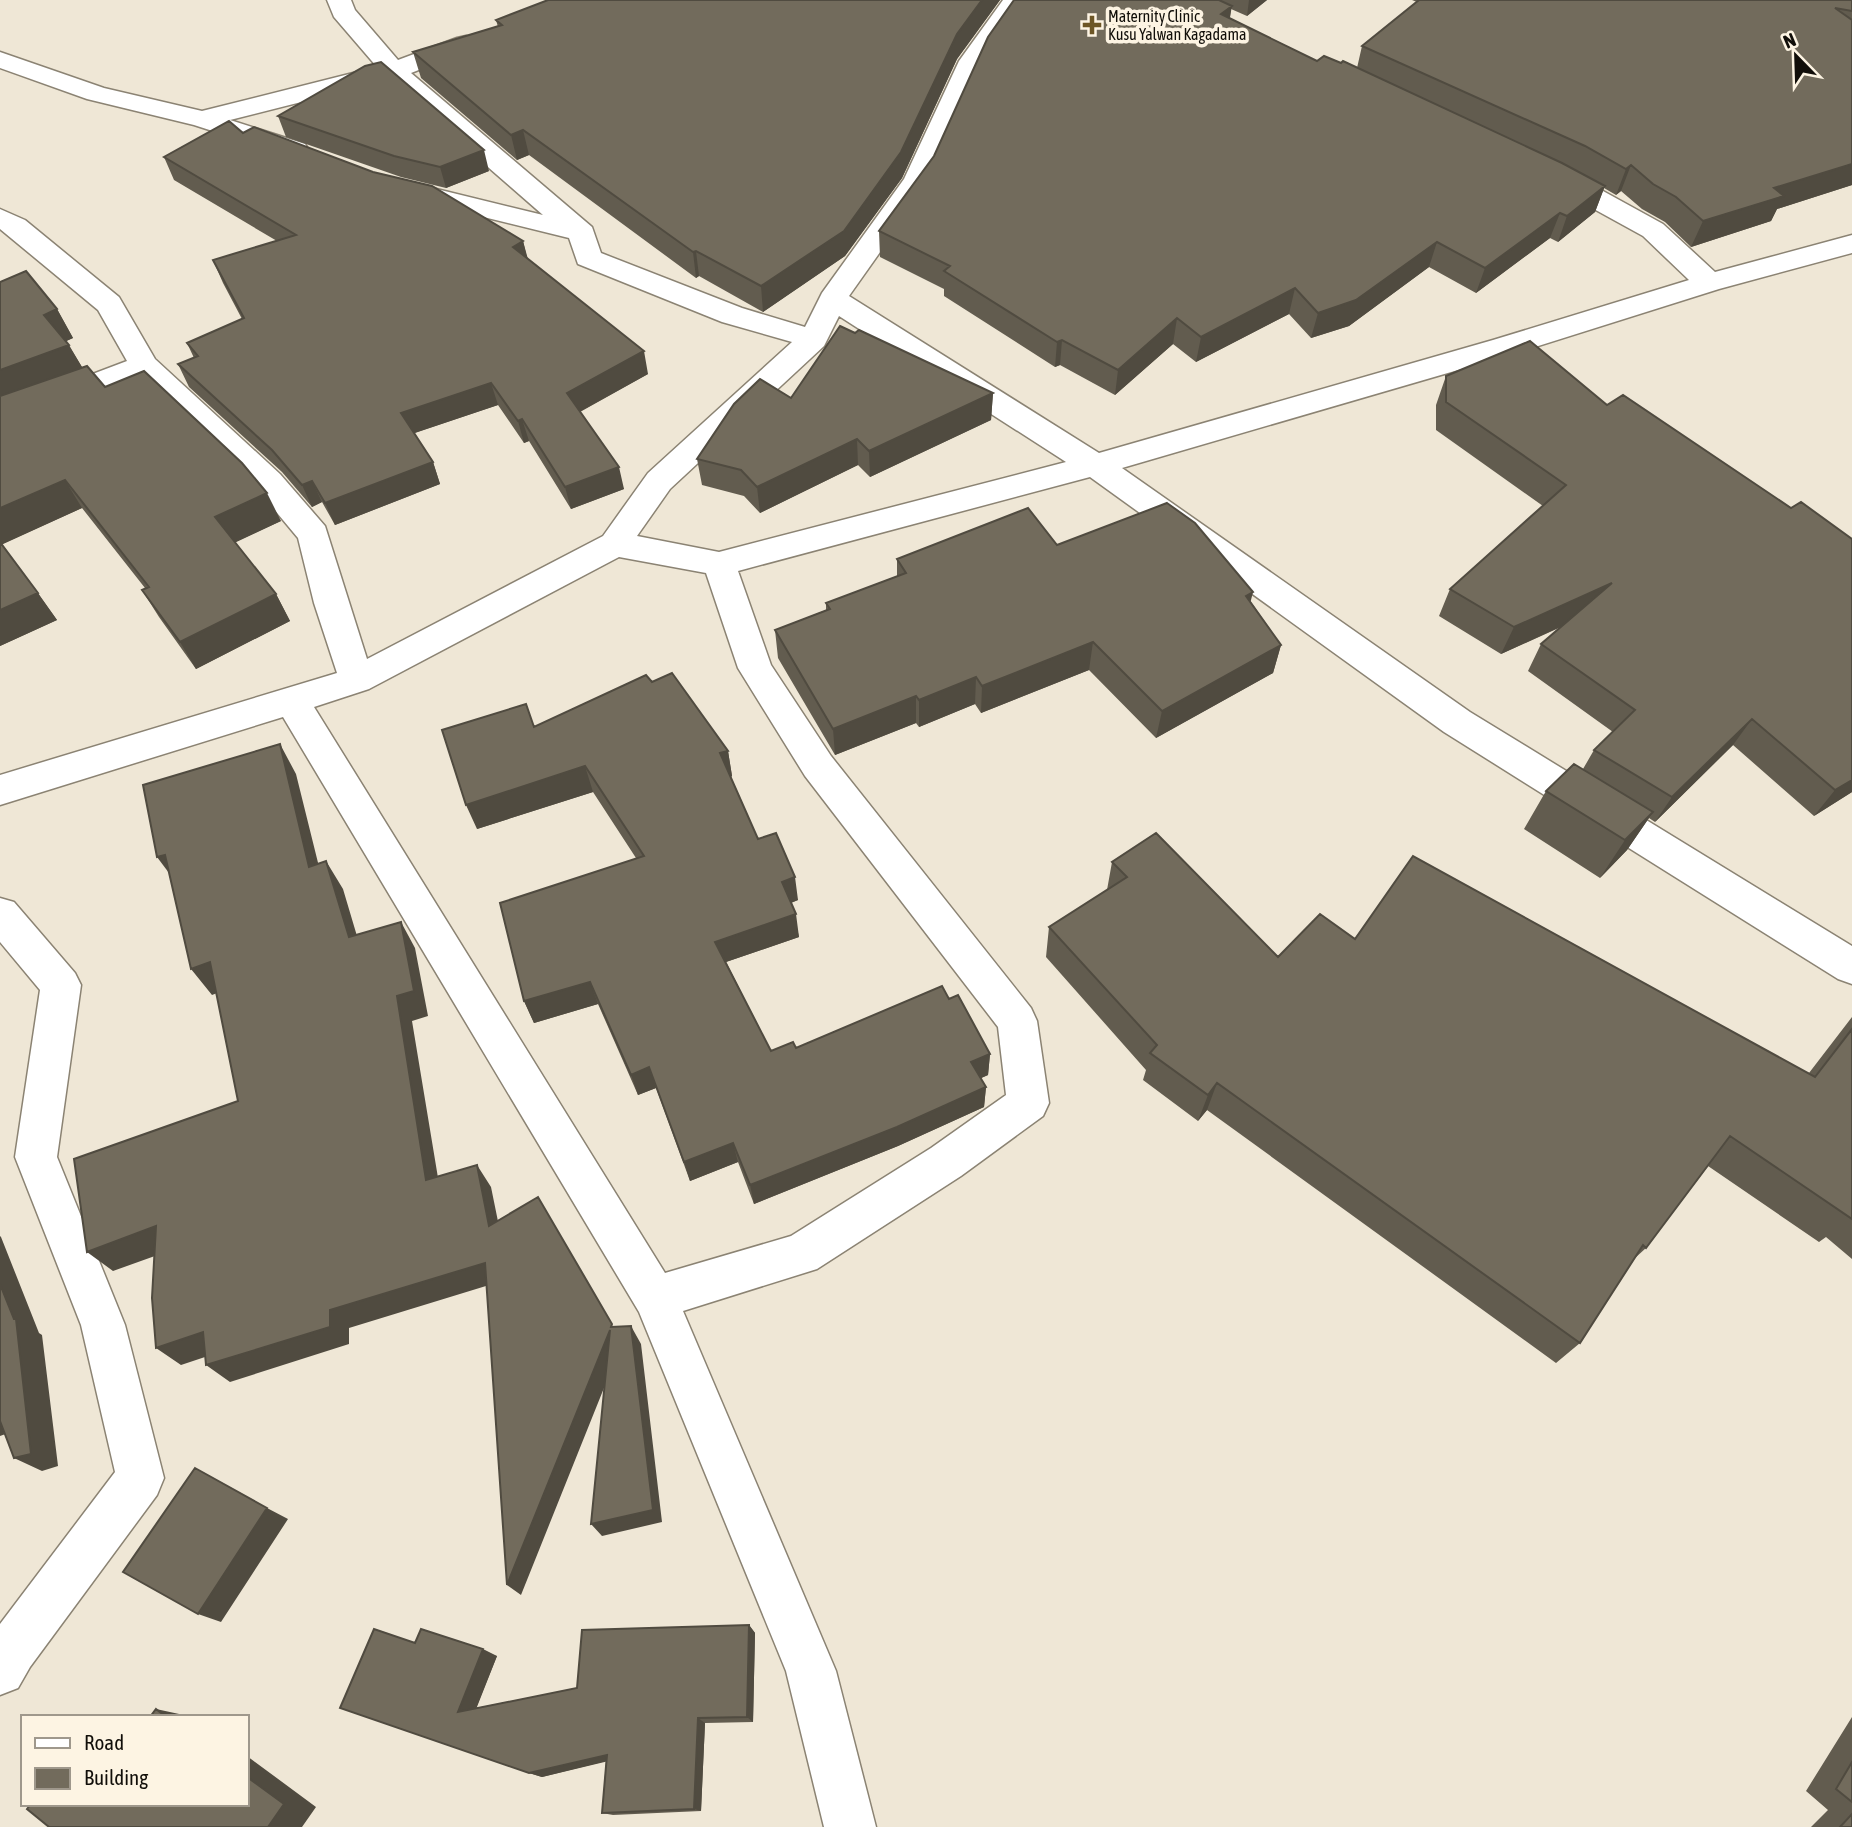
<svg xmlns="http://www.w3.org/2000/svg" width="1852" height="1827" viewBox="0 0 1852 1827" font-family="'Asap Condensed',sans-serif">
<rect width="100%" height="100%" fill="#efe7d6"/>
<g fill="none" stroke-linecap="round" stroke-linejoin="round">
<!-- street casing -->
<g stroke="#8b8373" stroke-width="3">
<path id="street" d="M327,0H351L355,10L398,60L457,38L466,36L475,38L478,43L475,48L411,73L592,227L601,253L742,308L805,327L822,293L904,179L959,61L1003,0H1027L985,61L931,180L849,296L1099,453L1493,340L1689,280L1643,236L1543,181L1540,175L1543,169L1553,167L1563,169L1663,224L1715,272L1852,235V253L1719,289L1513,354L1122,468L1470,712L1852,946V984L1838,979L1444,732L1090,477L738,571L771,665L831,756L1031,1008L1037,1021L1049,1103L1043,1116L961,1176L817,1269L683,1311L836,1671L876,1827H824L786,1671L639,1312L283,717L0,805V775L337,673L314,603L298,538L258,490L140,378L0,430V409L127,361L98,310L0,229V209L25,220L119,297L155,359L280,474L325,526L367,659L603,536L648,473L792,342L722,322L578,264L569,238L398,196L394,190L398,184L408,182L543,215L388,80L230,120L305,144L309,150L305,156L296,158L194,125L87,99L0,68V52L104,88L202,111L377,67L334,17ZM839,316L1066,462L719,552L637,536L670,489L824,346ZM619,557L706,573L738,668L805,776L998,1027L1006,1095L931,1148L791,1236L665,1273L314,707L369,689Z
M0,898L14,902L75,973L81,985L57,1157L125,1325L164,1478L157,1495L30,1667L18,1688L0,1695V1624L115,1472L81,1325L15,1157L40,990L0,942Z"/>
</g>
<!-- street -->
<use href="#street" fill="#fff" fill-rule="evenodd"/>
</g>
<!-- wall -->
<path fill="#625c4f" d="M548,0H1000L957,59L902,178L845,256L763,312L699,276L696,278L529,155L517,160L421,78L413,52L498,27L496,20Z
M1014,0H1267L1247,16L1231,9L1230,18L1317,61L1341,63L1357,68L1362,46L1417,2L1412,0H1852V185L1777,209L1771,221L1691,247L1665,222L1642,209L1621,191L1616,195L1604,188L1595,212L1558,242L1550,238L1476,293L1429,267L1349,326L1311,338L1289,314L1196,362L1173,344L1115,395L1060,365L1055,367L944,296V289L880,257L879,231L934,156Z
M278,116L489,171L446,188L401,177L286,137Z
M243,133L523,241L527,258L648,374L580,412L624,489L571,509L529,441L524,443L498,405L414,433L433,462L440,484L335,525L322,502L312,507L282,472L189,387L178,364L194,358L187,343L242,319L223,283L213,260L277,241L174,180L164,157Z
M0,282L57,309L73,338L66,341L82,367L105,387L281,521L235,542L276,594L290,621L196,669L159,617L142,590L145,588L82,508L2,544L57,620L0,646Z
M1446,376L1607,405L1791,508L1852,539V792L1814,816L1733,745L1655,822L1649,818L1627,850L1600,878L1524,829L1546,791L1583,769L1594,750L1613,732L1528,671L1541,644L1561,627L1501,654L1439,616L1450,589L1543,506L1436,430V405Z
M993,393L991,420L870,477L858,465L760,513L744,496L702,485L697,459L791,398Z
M1057,545L1251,602L1281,645L1273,673L1156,738L1089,670L981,713L975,704L919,727L916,723L835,755L778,658L775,630L826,610V603L897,576V559Z
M652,682L728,751L732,776L731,777L758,839L798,900L791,903L799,937L726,962L771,1051L796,1048L949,999L990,1054L988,1075L981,1078L986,1087L984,1107L898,1146L754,1204L738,1162L690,1181L656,1088L638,1095L598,1004L534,1023L524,1001L636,858L593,792L477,829L534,727Z
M1112,862L1278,957L1355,939L1809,1073L1852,1017V1259L1826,1237L1819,1242L1708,1166L1646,1248L1635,1258L1580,1343L1556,1363L1207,1110L1198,1121L1143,1080L1146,1070L1046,957L1049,927L1107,890Z
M749,1625L755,1633L753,1722L705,1723L701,1811L613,1815L602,1813L606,1761L542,1777L529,1773L415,1643L497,1656L476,1708L577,1688Z
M1852,1717V1827H1811L1828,1810L1806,1791Z"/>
<!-- shaded-wall -->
<path fill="#504b40" d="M982,0H1000L957,59L902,178L845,256L763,312L761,286L957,34Z
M1249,0H1267L1247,16Z
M1232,6L1227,32L1221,14Z
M523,130L529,155L517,160L511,135Z
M484,150L489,171L446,188L440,167Z
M1852,164V185L1777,209L1771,221L1691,247L1703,221L1774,188Z
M1631,165L1621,191L1616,195L1626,169Z
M1605,186L1595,212L1558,242L1567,216Z
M1560,213L1550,238L1476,293L1485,268Z
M523,241L529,263L513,247Z
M1437,242L1429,267L1349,326L1311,338L1318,313Z
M696,251L699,276L696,278L693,252Z
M1295,288L1289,314L1196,362L1201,337Z
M57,309L73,338L60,344L44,315Z
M1177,318L1173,344L1115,395L1118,370Z
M1062,340L1060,365L1055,367L1057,342Z
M69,345L86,374L0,406V370Z
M644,351L648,374L572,416L567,393Z
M491,383L498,405L409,435L401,413Z
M993,393L991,420L870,477L869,451Z
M522,419L529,441L524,443L518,421Z
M857,439L858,465L760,513L757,487Z
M433,462L440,484L335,525L325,503Z
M619,467L624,489L571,509L565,487Z
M65,480L82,508L1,545L0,543V508Z
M312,481L322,502L312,507L302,485Z
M267,493L281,521L230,545L215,517Z
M1612,583L1597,610L1501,654L1514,627Z
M1253,592L1246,620V596Z
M38,593L57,620L0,646V610Z
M276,594L290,621L196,669L180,642Z
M1093,642L1089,670L981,713L982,686Z
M1281,645L1273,673L1156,738L1162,711Z
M976,677L975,704L919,727V700Z
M916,696V723L835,755L833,729Z
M1752,719L1733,745L1655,822L1672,797Z
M280,744L296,774L326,895L309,867Z
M728,751L732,776L725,779L720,753Z
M585,766L593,792L477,829L466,805Z
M1852,780V792L1814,816L1835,790Z
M1653,812L1627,850L1600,878L1625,840Z
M165,855L178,885L157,857Z
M326,861L343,889L365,963L349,937Z
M795,877L798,900L785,905L782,882Z
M796,914L799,937L720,964L715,942Z
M401,922L415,948L428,1016L412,1021L442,1202L426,1180L397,996Z
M210,962L230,988L212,995L191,969Z
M590,982L598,1004L534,1023L524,1001Z
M990,1054L988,1075L970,1083L971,1062Z
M649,1067L656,1088L638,1095L631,1075Z
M1217,1083L1207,1110L1198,1121L1208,1095Z
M986,1087L984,1107L898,1146L754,1204L750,1185Z
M733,1143L738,1162L690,1181L684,1162Z
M477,1165L491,1187L503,1246L489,1226Z
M156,1226L180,1247L113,1271L87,1252Z
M0,1236L1,1237L39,1333L42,1335L58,1466L42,1471L14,1458V1319L0,1284Z
M485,1263L499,1282L349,1328V1344L230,1382L206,1365L330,1310Z
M631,1326L641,1344L662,1522L602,1536L591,1524Z
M610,1330L620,1348L521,1595L507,1585Z
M203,1332L226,1350L181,1365L156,1348Z
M0,1414L25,1427L0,1436Z
M267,1508L288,1519L221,1622L198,1614Z
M749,1625L755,1633L753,1722L747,1717Z
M483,1649L497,1656L473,1717L458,1712Z
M156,1709L193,1717H166Z
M698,1718L705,1723L701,1811L694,1809Z
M607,1755L617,1759L542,1777L529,1773Z
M247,1756L316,1807L302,1827H268L247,1777Z"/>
<!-- building -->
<path fill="#726b5c" stroke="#504b40" stroke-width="2" d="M548,0H982L957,34L901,152L844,231L761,286L696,251L693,252L523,130L511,135L413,52L502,25L496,20Z
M1014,0H1219L1232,6L1221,14L1317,61L1324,56L1341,63L1343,61L1562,163L1605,186L1567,216L1560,213L1485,268L1437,242L1356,300L1318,313L1295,288L1201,337L1177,318L1118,370L1062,340L1057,342L944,271L950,266L879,231L934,156L988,37Z
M1419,0H1852V11L1835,8L1852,20V164L1774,188L1784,196L1703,221L1676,197L1653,184L1631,165L1626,169L1585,146L1362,46Z
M381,62L484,150L440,167L394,156L278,116L365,66Z
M229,121L243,133L254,127L373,172L432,186L523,241L513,247L644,351L567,393L619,467L565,487L522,419L518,421L491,383L401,413L433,462L325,503L312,481L302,485L272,450L178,364L198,356L187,343L244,318L213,260L296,235L164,157Z
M26,271L57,309L44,315L69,345L0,370V282Z
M840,326L855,333L859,330L993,393L869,451L857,439L757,487L741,470L697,459L734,404L760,379L791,398Z
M1530,341L1607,405L1623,395L1791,508L1801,502L1852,539V780L1835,790L1752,719L1672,797L1594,750L1635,710L1541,644L1612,583L1514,627L1450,589L1566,485L1446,402V376Z
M87,366L105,387L144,371L242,463L267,493L215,517L276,594L180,642L142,590L149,587L65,480L0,508V396Z
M1167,503L1195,523L1253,592L1246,596L1281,645L1162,711L1093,642L982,686L976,677L919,700L916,696L833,729L775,630L830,609L826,603L906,573L897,559L1028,508L1057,545Z
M0,542L38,593L0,610Z
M672,673L728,751L720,753L758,839L776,833L795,877L782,882L796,914L715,942L771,1051L793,1042L796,1048L942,986L949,999L958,995L990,1054L971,1062L986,1087L897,1127L750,1185L733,1143L684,1162L649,1067L631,1075L590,982L524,1001L500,903L644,856L585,766L466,805L442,730L526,704L534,727L646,675L652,682Z
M280,744L309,867L326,861L349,937L401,922L414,991L397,996L426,1180L477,1165L489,1226L538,1197L612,1324L611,1327L631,1326L653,1510L591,1524L610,1330L507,1585L485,1263L330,1310V1327L206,1365L203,1332L156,1348L152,1298L156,1226L87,1252L74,1159L238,1101L210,962L191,969L165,855L157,857L143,785Z
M1574,764L1653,812L1625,840L1546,791Z
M1156,833L1278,957L1320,914L1355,939L1413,856L1815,1077L1852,1029V1219L1730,1136L1646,1248L1643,1245L1580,1343L1217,1083L1208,1095L1150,1053L1157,1045L1049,927L1127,877L1112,862Z
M0,1284L14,1319H16L31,1454L14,1458L0,1421Z
M195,1468L267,1508L198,1614L123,1572Z
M749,1625L747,1717L698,1718L694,1809L602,1813L607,1755L529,1773L340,1708L374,1629L415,1643L421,1629L483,1649L458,1712L577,1688L582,1630Z
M156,1709L166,1717H150Z
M1852,1762V1802L1836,1789Z
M247,1777L284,1804L268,1827H49L27,1809L31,1804H247Z
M1852,1814V1827H1840Z"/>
<!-- markers -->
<path fill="#6d5626" stroke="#fdf4e3" stroke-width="2.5" d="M1088.5 14.5h7v7h7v7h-7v7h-7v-7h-7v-7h7z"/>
<g text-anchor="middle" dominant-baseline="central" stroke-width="7" stroke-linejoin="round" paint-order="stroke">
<!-- far-poi labels -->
<g font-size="16" fill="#110e09" stroke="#fdf4e3" text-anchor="start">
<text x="1108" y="16">Maternity Clinic<tspan x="1108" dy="18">Kusu Yalwan Kagadama</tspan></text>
</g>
</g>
<!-- legend -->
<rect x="21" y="1715" width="228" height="91" fill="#fdf4e3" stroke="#9f988c" stroke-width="2"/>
<rect x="35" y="1738" width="35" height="10" fill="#ffffff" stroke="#9f988c" stroke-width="2"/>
<text x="84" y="1750" font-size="21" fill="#110e09">Road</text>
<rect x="35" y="1768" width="35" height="21" fill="#726b5c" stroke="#9f988c" stroke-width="2"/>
<text x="84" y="1785" font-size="21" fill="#110e09">Building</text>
<!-- north arrow -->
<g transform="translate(1796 56) rotate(337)" stroke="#fdf4e3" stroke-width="5" paint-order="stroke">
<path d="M0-5L12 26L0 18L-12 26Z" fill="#110e09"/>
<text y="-10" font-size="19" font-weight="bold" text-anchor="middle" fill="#110e09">N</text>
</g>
</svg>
